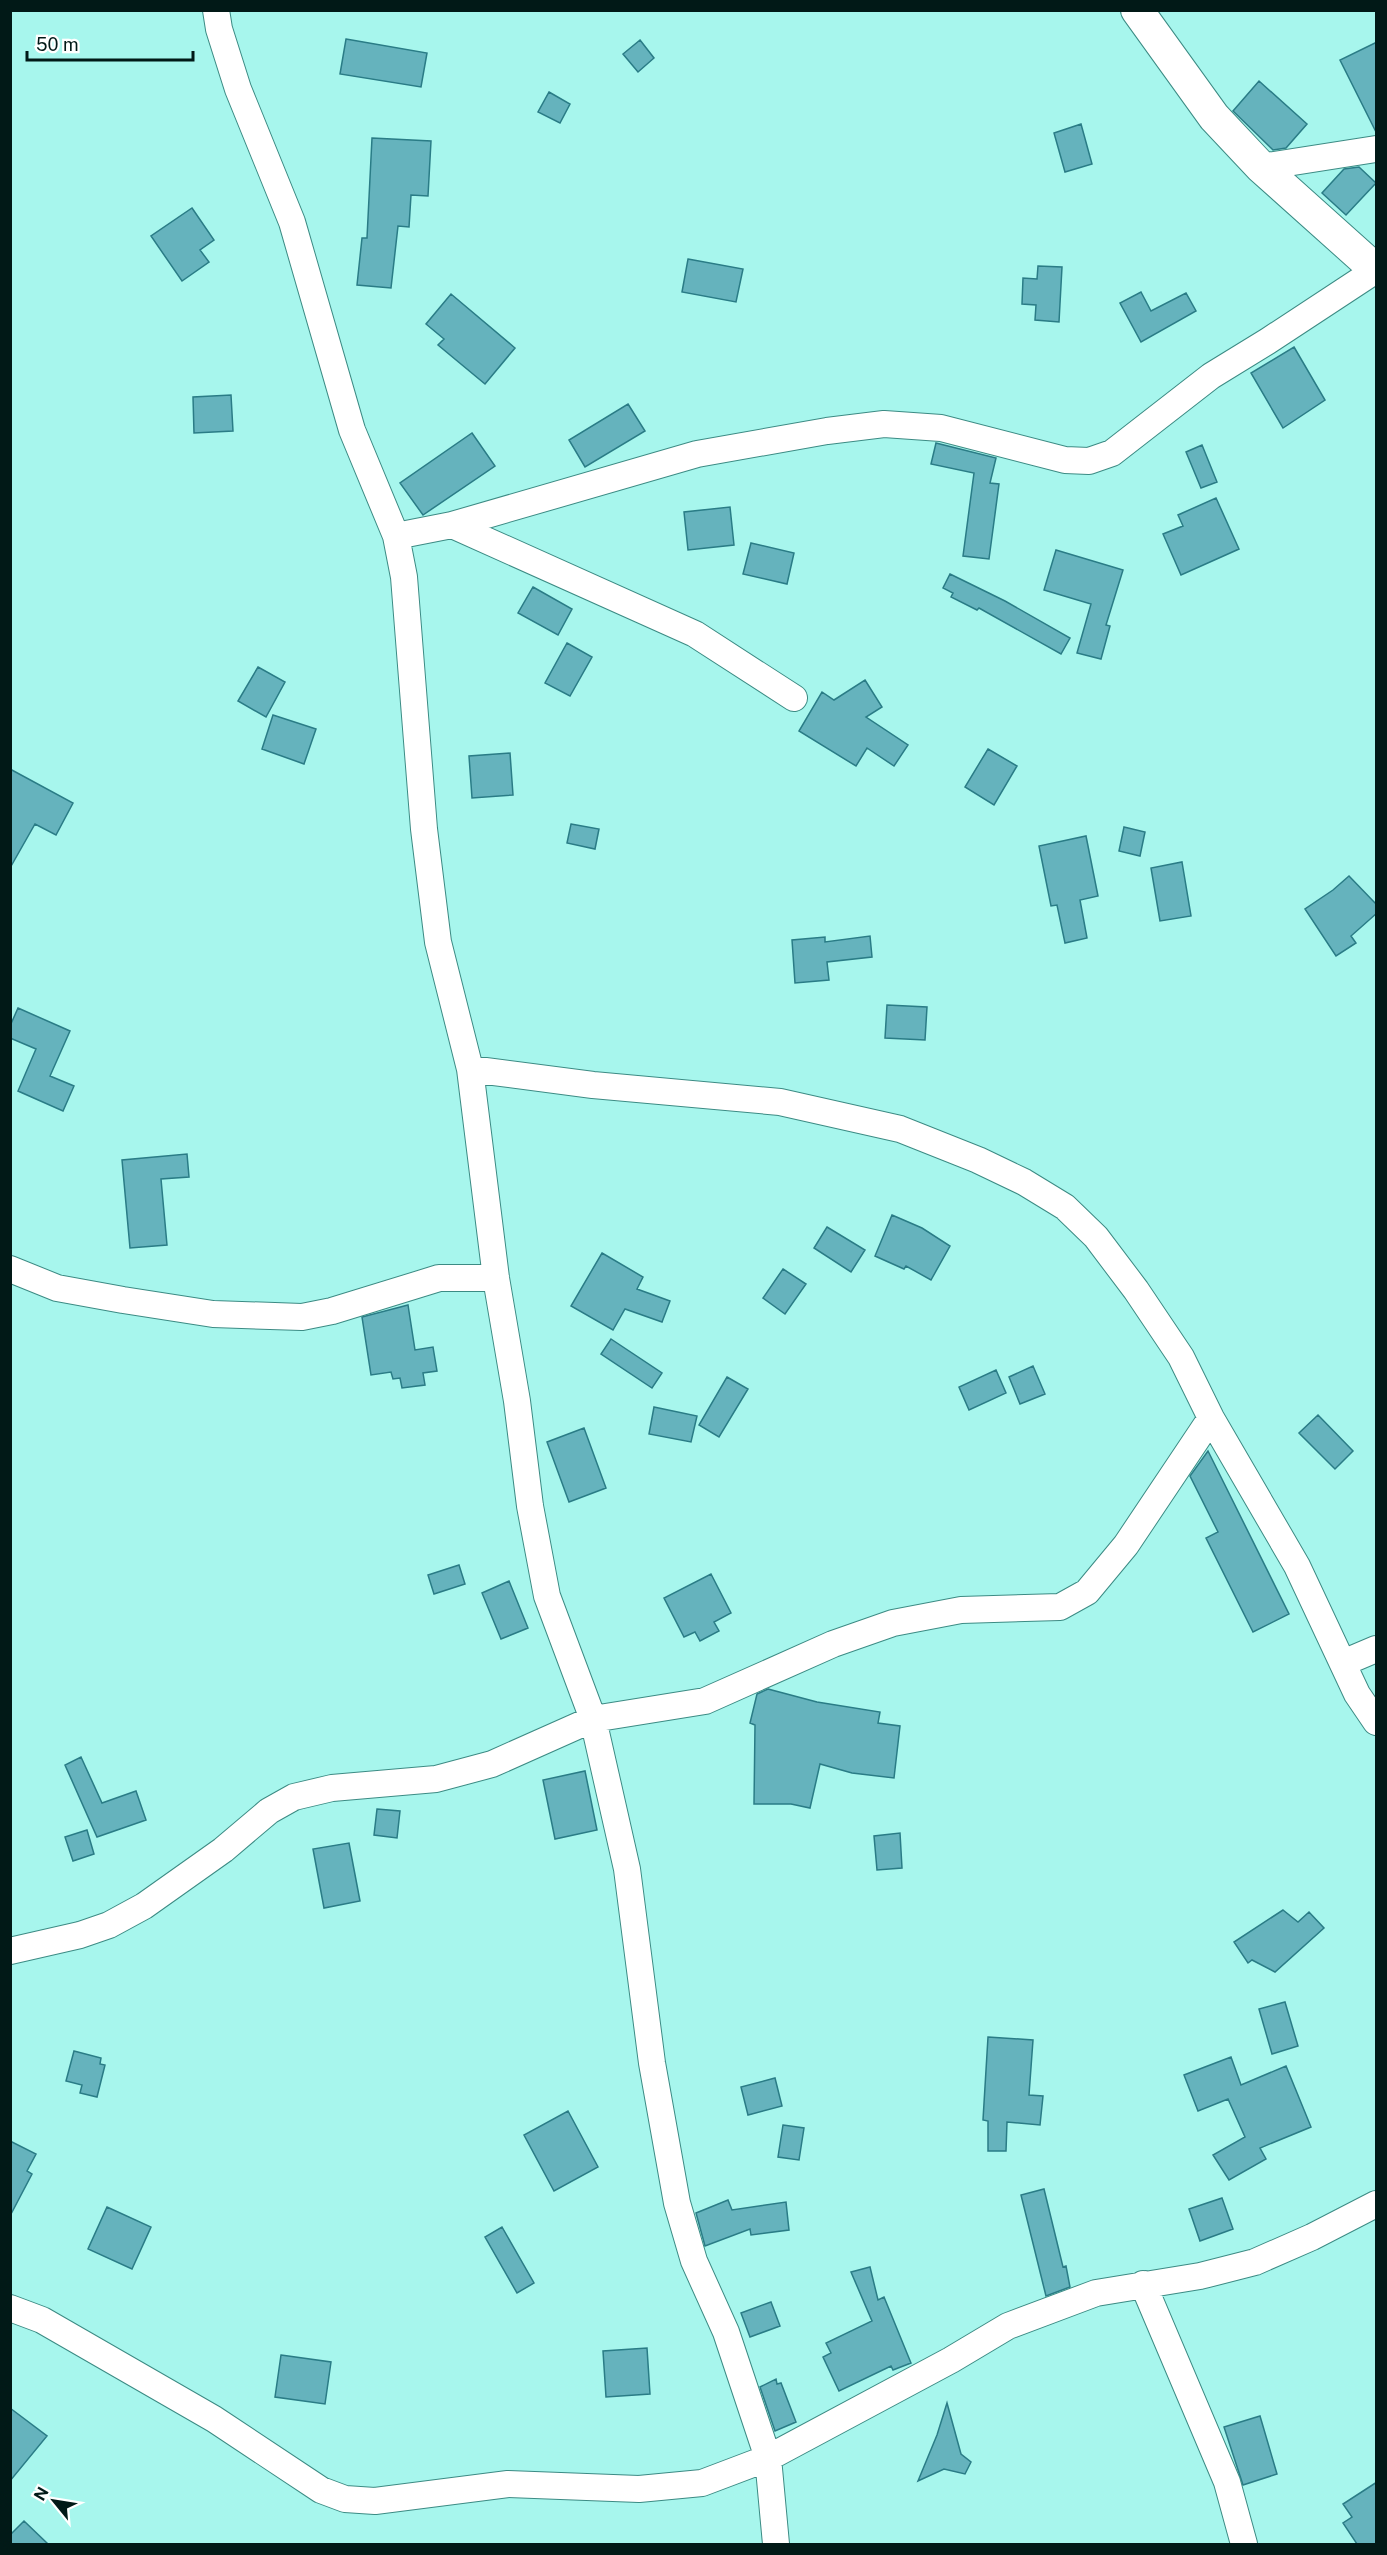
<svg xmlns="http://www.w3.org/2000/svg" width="1387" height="2555" viewBox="0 0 1387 2555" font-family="'Public Sans',sans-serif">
<rect width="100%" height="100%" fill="#a7f6ed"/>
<!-- building -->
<path fill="#65b3bd" stroke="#2a7c86" stroke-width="1.5" d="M346,39L427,53L421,87L340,74Z
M640,40L654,58L638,72L623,54Z
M1377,42V134L1340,60Z
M1259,81L1307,124L1286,148L1273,150L1233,111Z
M549,92L570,104L560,123L538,112Z
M1081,124L1092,164L1065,172L1054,133Z
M372,138L431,141L428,196L411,195L409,227L398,226L391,288L357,285L362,238H367Z
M1359,167L1376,183L1346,215L1322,193L1344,169Z
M192,208L214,240L200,250L209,262L182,281L151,236Z
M688,259L743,269L736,302L682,292Z
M1038,266L1062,267L1059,322L1035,320L1036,305L1022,304L1023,278L1037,279Z
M1141,292L1151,311L1186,293L1196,311L1141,342L1120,303Z
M451,294L515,348L485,384L438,345L444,339L426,324Z
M1294,347L1325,400L1283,428L1251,373Z
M231,395L233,431L194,433L193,397Z
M628,404L645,431L585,467L569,440Z
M472,433L495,466L423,515L400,483Z
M936,443L996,458L990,483L999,484L989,559L963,556L974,473L931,464Z
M1202,445L1217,482L1201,488L1186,452Z
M1216,498L1239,549L1181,575L1163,534L1183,526L1178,515Z
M730,507L734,545L688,550L684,512Z
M751,543L794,553L787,584L743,574Z
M1056,550L1123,570L1106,625L1110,626L1101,659L1077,653L1091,604L1044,590Z
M950,574L1005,601L1070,638L1061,654L979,608L977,610L951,597L953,593L943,588Z
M533,587L572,609L558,635L518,613Z
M567,643L592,657L570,696L545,683Z
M258,667L285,682L266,717L238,701Z
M865,680L882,707L866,717L908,745L894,766L867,748L856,766L799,731L822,692L834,700Z
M273,715L316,729L304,764L262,749Z
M988,749L1017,766L994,805L965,787Z
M510,753L513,795L472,798L469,756Z
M10,769L73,803L56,835L35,824L10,868Z
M571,824L599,829L595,849L567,843Z
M1124,827L1145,832L1140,856L1119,851Z
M1086,836L1098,896L1080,900L1087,938L1065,943L1057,905L1051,906L1039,846Z
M1182,862L1191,916L1160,921L1151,868Z
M1349,876L1377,905V913L1351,936L1356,943L1336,956L1305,909L1333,890Z
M870,936L872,957L827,962L829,980L795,983L792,940L825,937V942Z
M887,1005L927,1007L925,1040L885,1038Z
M18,1008L70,1031L50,1076L74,1086L63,1111L18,1091L36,1049L10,1038V1026Z
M187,1154L189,1177L161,1179L167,1245L130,1248L122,1160Z
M892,1215L922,1228L950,1246L931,1280L906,1266L904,1269L875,1256Z
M827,1227L865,1250L851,1272L814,1248Z
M602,1253L643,1277L637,1289L670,1301L662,1322L625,1309L613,1330L571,1306Z
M783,1269L806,1284L785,1314L763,1298Z
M408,1305L415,1350L433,1347L437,1371L423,1373L425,1385L402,1388L400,1378L393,1379L391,1372L371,1375L362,1317Z
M611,1339L662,1373L652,1388L601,1354Z
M1033,1366L1045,1394L1020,1404L1009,1377Z
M996,1370L1006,1393L969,1410L959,1387Z
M727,1377L748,1389L719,1437L699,1425Z
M654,1407L697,1416L691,1442L649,1434Z
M1318,1415L1353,1451L1335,1469L1299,1433Z
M584,1428L606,1488L569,1502L547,1442Z
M1208,1451L1289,1614L1253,1632L1206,1538L1218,1532L1190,1476Z
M459,1565L465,1584L434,1594L428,1575Z
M711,1574L731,1613L714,1622L719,1631L700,1641L695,1632L684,1637L664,1598Z
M509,1581L528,1628L501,1639L482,1593Z
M768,1689L817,1702L880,1712L878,1723L900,1726L894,1778L852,1773L820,1764L810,1808L791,1804H754L755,1725L750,1723L757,1694Z
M81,1757L102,1803L136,1791L146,1820L97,1837L65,1765Z
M585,1771L597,1830L555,1839L543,1780Z
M377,1809L400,1811L397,1838L374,1835Z
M87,1830L94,1854L73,1861L65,1837Z
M900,1833L902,1868L877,1870L874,1836Z
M349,1843L360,1901L324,1908L313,1849Z
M1283,1910L1298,1922L1309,1912L1324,1928L1275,1972L1252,1960L1248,1963L1234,1942Z
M1285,2002L1298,2046L1272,2054L1259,2009Z
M988,2037L1033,2040L1029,2095L1043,2096L1040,2125L1007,2122L1006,2151H988V2121L983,2120Z
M74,2051L101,2058L100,2064L105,2065L97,2097L80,2093L82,2085L66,2081Z
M1231,2057L1241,2085L1286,2066L1311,2127L1260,2148L1266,2159L1229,2180L1213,2155L1245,2137L1228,2099L1198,2111L1184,2075Z
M775,2078L782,2106L748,2115L741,2087Z
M568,2111L598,2167L554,2191L524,2135Z
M783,2125L804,2128L799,2160L778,2157Z
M10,2141L36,2154L27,2171L32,2174L10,2216Z
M1044,2189L1063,2267L1066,2266L1070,2287L1046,2296L1021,2195Z
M1222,2198L1233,2229L1200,2241L1189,2209Z
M728,2200L732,2210L786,2202L789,2230L751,2235L750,2229L705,2246L696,2213Z
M107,2207L151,2227L132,2269L88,2249Z
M502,2227L534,2283L517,2293L485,2237Z
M870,2267L878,2300L884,2297L911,2363L893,2370L891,2366L839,2391L823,2357L831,2353L826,2343L872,2321L851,2272Z
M771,2302L780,2326L750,2337L741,2313Z
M647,2348L650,2394L606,2397L603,2351Z
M281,2355L331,2362L325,2404L275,2397Z
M776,2379L777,2384L781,2383L796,2422L775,2431L760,2387Z
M947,2403L961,2454L971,2462L965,2474L944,2469L918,2481L937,2435Z
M10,2408L47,2436L10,2481Z
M1260,2416L1277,2474L1243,2485L1224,2427Z
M1377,2482V2544H1357L1343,2523L1352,2517L1343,2504Z
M24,2521L48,2544H10V2535Z"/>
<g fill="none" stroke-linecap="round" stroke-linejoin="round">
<!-- minor casing -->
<g stroke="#3c8b84" stroke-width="28">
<path id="minor" d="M216,10L219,29L238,89L292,222L352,430L396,536L404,577L424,829L438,942L470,1069L496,1278L517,1401L530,1506L547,1596L593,1719L627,1869L652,2063L677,2203L694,2261L726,2332L768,2458L776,2544
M1261,167L1376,149
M452,525L695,634L794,698
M396,536L452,525L697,454L827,431L884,424L941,428L1065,460L1089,461L1112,453L1211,376L1268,341L1376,270
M470,1069L593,1085L780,1102L900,1129L978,1160L1024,1182L1065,1207L1096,1237L1136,1290L1181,1357L1211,1418L1297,1566L1357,1694L1376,1722
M10,1269L57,1288L123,1300L213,1314L302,1317L332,1311L439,1278H496
M1343,1663L1376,1649
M10,1951L80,1935L109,1925L144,1906L223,1850L269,1811L294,1797L332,1788L436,1779L492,1764L593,1719L705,1701L833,1644L893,1623L961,1610L1060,1607L1087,1592L1126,1545L1211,1418
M1143,2284L1227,2482L1244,2544
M10,2308L42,2320L214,2419L321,2490L345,2499L375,2501L508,2484L639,2489L702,2483L768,2458L951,2360L1008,2326L1096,2293L1200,2276L1255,2262L1312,2237L1376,2204"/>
</g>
<!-- major casing -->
<g stroke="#3c8b84" stroke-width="34">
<path id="major" d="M1137,10L1214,117L1261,167L1376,270"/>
</g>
<!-- minor -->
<use href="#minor" stroke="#fff" stroke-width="26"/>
<!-- major -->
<use href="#major" stroke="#fff" stroke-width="32"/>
</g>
<!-- border -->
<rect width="1387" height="2555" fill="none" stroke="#011917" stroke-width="24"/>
<!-- north arrow -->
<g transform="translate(54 2501) rotate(300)" stroke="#ffffff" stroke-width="4.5" paint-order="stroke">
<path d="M0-4.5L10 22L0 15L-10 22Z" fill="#011917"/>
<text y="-9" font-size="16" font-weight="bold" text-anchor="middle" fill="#011917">N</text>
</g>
<!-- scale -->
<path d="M27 51v9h166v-9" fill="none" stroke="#011917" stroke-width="3"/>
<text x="36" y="51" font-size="18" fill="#011917" stroke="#ffffff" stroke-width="4.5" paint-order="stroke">50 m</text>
</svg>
